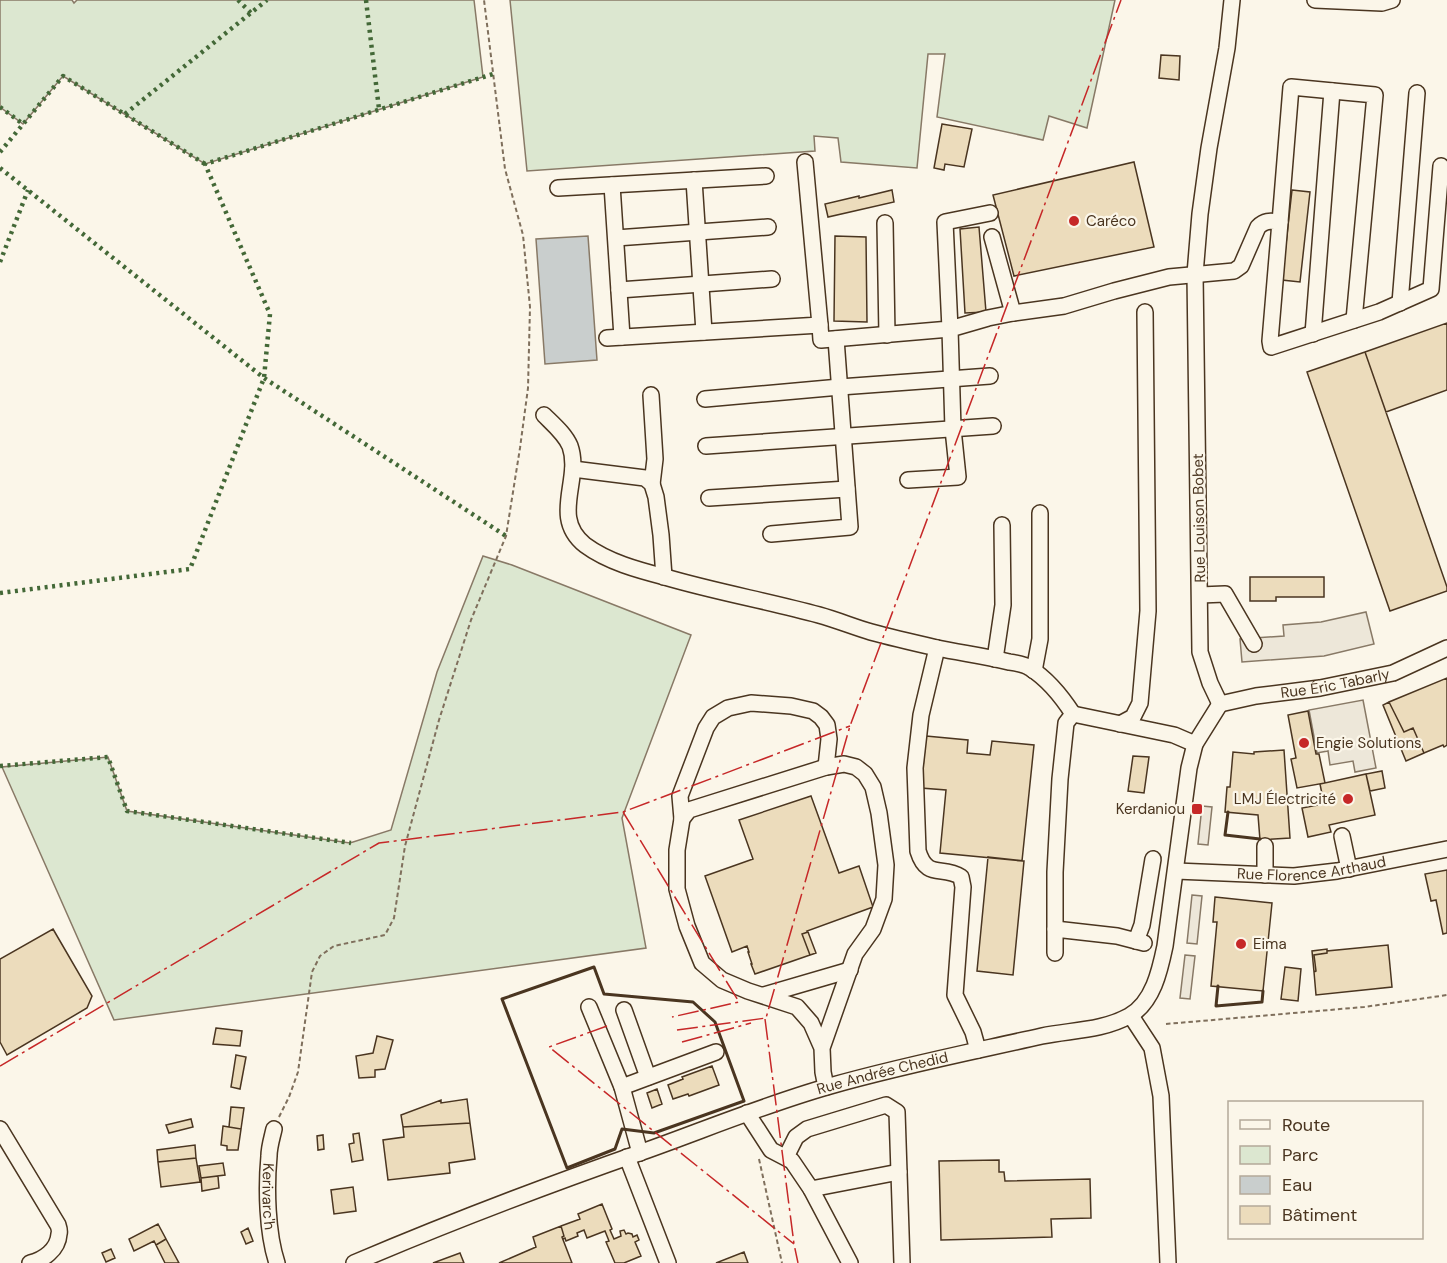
<svg xmlns="http://www.w3.org/2000/svg" width="1447" height="1263" viewBox="0 0 1447 1263" font-family="'DM Sans',sans-serif">
<rect width="100%" height="100%" fill="#fbf6e9"/>
<!-- green -->
<path fill="#dce7d0" stroke="#887966" stroke-width="1.5" d="M0,0H72L74,3L77,0H474L483,77L205,164L63,76L23,124L0,107Z
M510,0H1115L1087,128L1049,116L1043,140L937,117L945,54H928L917,168L841,162L838,138L814,136L815,151L527,171Z
M483,556L512,565L691,635L622,818L646,948L114,1020L2,767L108,757L127,811L350,843L391,830L437,672Z"/>
<!-- parking -->
<path fill="#ede7d9" stroke="#887966" stroke-width="1.5" d="M1366,612L1374,644L1324,656L1242,662L1240,639L1284,636L1283,625L1321,622Z
M1363,700L1376,768L1355,772L1353,761L1330,765L1328,751L1317,753L1309,710Z
M1202,806L1212,807L1208,845L1198,844Z
M1192,895L1202,896L1197,944L1187,943Z
M1185,955L1195,956L1190,999L1180,998Z"/>
<!-- water -->
<path fill="#c9cecd" stroke="#887966" stroke-width="1.5" d="M588,236L597,360L545,364L536,239Z"/>
<!-- building -->
<path fill="#ecdcbc" stroke="#4a3520" stroke-width="1.5" d="M1161,55L1180,56L1179,80L1159,78Z
M942,124L972,129L964,167L945,164L944,170L934,168Z
M1134,162L1154,247L1014,276L993,195Z
M892,190L894,202L828,217L825,204L859,196V198Z
M1292,190L1310,192L1300,282L1282,280Z
M979,227L986,312L965,313L960,229Z
M835,236L866,237L867,322L834,321Z
M1447,323V390L1386,412L1365,352Z
M1365,352L1447,587V591L1390,611L1307,372Z
M1250,577H1324V597H1276V601H1250Z
M1447,678V745L1444,747L1443,745L1424,753L1413,728L1404,732L1389,702Z
M1389,702L1404,732L1413,728L1424,753L1406,761L1383,705Z
M1308,711L1316,754H1319L1325,783L1297,788L1291,759L1296,758L1288,715Z
M926,736L968,740L967,753L990,755L992,741L1034,745L1022,861L940,853L946,790L921,788Z
M1284,750L1290,838L1260,840L1258,815L1225,812L1227,787H1230L1233,752L1254,754V752Z
M1133,756L1149,757L1144,793L1128,791Z
M1382,771L1385,788L1370,791L1366,774Z
M1366,774L1375,815L1329,825L1331,832L1308,837L1302,808L1324,804L1320,784Z
M811,796L839,873L859,866L873,907L807,931L808,932L802,934L810,955L755,974L751,964H752L748,952H749L747,946L732,952L705,876L753,859L739,820Z
M988,857L1024,861L1013,975L977,971Z
M1447,870V933L1443,934L1436,900L1431,901L1425,874Z
M1215,897L1272,903L1263,991L1211,986L1217,922H1213Z
M53,929L92,996L87,1008L7,1055L0,1042V959Z
M808,932L816,953L810,955L802,934Z
M1388,945L1392,987L1316,995L1314,972L1316,971L1314,955L1327,953V951Z
M1327,949V953L1314,955L1316,971L1314,972L1312,951Z
M1285,967L1301,969L1298,1001L1281,999Z
M216,1028L242,1031L240,1046L213,1044Z
M377,1036L393,1040L385,1069L375,1070V1077L359,1078L356,1056L373,1053Z
M236,1055L246,1057L240,1089L231,1087Z
M712,1066L719,1085L689,1096L688,1094L673,1099L668,1085L683,1079L682,1077Z
M657,1089L662,1104L652,1108L647,1093Z
M467,1099L470,1123L403,1127L401,1115L441,1100V1103Z
M231,1107L244,1108L241,1129L229,1127Z
M191,1119L193,1127L169,1133L166,1125Z
M470,1123L475,1159L449,1163L450,1173L388,1180L383,1140L404,1137L403,1127Z
M223,1126L241,1129L238,1150H227V1146L221,1145Z
M359,1133L363,1160L352,1162L349,1144L354,1143L353,1134Z
M323,1135L324,1149L318,1150L317,1136Z
M195,1145L196,1158L158,1162L157,1150Z
M196,1158L200,1182L161,1187L158,1162Z
M999,1160V1172H1004L1005,1181L1090,1179L1091,1218L1051,1219L1052,1237L941,1240L939,1161Z
M223,1163L225,1175L201,1178L199,1166Z
M218,1176L219,1188L202,1191L201,1178Z
M353,1187L356,1211L334,1214L331,1190Z
M602,1204L612,1229L610,1230L614,1239L621,1236L620,1231L624,1230L626,1234L628,1233L632,1234L633,1237L637,1235L639,1240L635,1242L641,1256L624,1263H615L606,1242L609,1241L605,1231L587,1238L584,1230L577,1233L578,1236L566,1241L565,1238L563,1239L562,1237L564,1236L561,1226L580,1219L578,1214Z
M158,1224L166,1239L156,1245L154,1241L134,1251L129,1239Z
M561,1226L564,1236L562,1237L572,1263H499L536,1247L533,1237Z
M248,1228L253,1241L246,1244L241,1232Z
M166,1239L179,1263H165L156,1245Z
M111,1249L115,1258L106,1262L102,1253Z
M744,1252L748,1263H716Z
M460,1253L464,1263H433Z"/>
<g fill="none" stroke-linecap="round" stroke-linejoin="round">
<!-- minor casing -->
<g stroke="#4a3520" stroke-width="18">
<g id="minor">
<path d="M1315,0L1382,3L1392,0"/>
<path d="M694,180L704,332"/>
<path d="M612,185L622,337"/>
<path d="M558,188L766,176"/>
<path d="M1280,222L1291,87L1375,95L1354,320"/>
<path d="M885,223L887,335"/>
<path d="M992,237L1013,313L1064,306L1114,291L1169,277L1234,271L1241,266L1258,227C1265,220 1270,221 1280,222L1270,341L1271,347L1379,312L1431,289L1441,166"/>
<path d="M616,238L768,227"/>
<path d="M619,290L772,279"/>
<path d="M1400,303L1417,93"/>
<path d="M820,325L821,340L950,329L945,222L990,213"/>
<path d="M1313,334L1332,91"/>
<path d="M607,338L820,325L805,162"/>
<path d="M651,395L655,459L652,484"/>
<path d="M705,399L840,387L990,376"/>
<path d="M544,415C553,424 565,434 570,446C582,480 550,517 585,545C608,562 638,570 665,577C716,592 768,601 819,615C837,620 854,627 871,632C893,638 915,643 937,648C961,653 985,656 1009,662C1016,663 1024,664 1030,668C1049,680 1062,697 1073,714"/>
<path d="M706,446L993,426"/>
<path d="M573,469L645,478L652,484L656,497L661,535L664,577"/>
<path d="M908,480L958,477L953,429L950,329L988,318L1013,313"/>
<path d="M709,498L847,489"/>
<path d="M771,534L850,527L836,339"/>
<path d="M1200,595L1225,594L1254,644"/>
<path d="M937,648L921,715L915,768L918,851C927,880 942,865 961,877L963,887L955,995L973,1032L978,1050"/>
<path d="M995,659L1003,605L1002,525"/>
<path d="M1034,671L1040,639V513"/>
<path d="M1220,704L1210,683L1200,652L1195,274L1200,214L1209,148L1227,48L1232,0"/>
<path id="s1" d="M1220,704L1256,696L1320,688L1393,673L1447,648"/>
<path d="M1120,724L1133,717L1140,703L1148,611L1145,312"/>
<path d="M682,819L680,796L706,728L713,717L728,708L751,703L791,706L813,711L821,717L827,725L829,739L826,767"/>
<path d="M1342,836L1349,869"/>
<path id="s2" d="M1176,871L1294,876L1337,871L1447,849"/>
<path d="M1265,875V846"/>
<path d="M1055,929V872L1060,779L1066,723L1073,714L1174,735L1195,744"/>
<path d="M1136,941L1142,925L1153,859"/>
<path d="M1055,953V929L1117,936L1144,943"/>
<path d="M764,995L850,970"/>
<path d="M589,1007L622,1087L640,1153"/>
<path d="M624,1010L648,1077"/>
<path d="M1131,1016L1152,1048L1161,1096L1168,1263"/>
<path d="M822,1048L811,1023L797,1007L748,991L722,980L702,963L687,926L677,889V850L682,819L689,810L826,767L844,764L856,767L865,774L873,787L879,813L886,865L884,899L873,929L855,954L822,1048L823,1072L826,1087"/>
<path d="M622,1087L716,1052"/>
<path d="M747,1113L771,1150L792,1161L811,1189L850,1263"/>
<path d="M0,1129L58,1225C59,1228 60,1231 59,1234C58,1250 43,1260 30,1263"/>
<path id="s3" d="M274,1129C272,1138 269,1147 269,1156C266,1188 267,1233 277,1263"/>
<path d="M627,1157L668,1263"/>
<path d="M786,1157L796,1137L807,1129L886,1105L897,1112L902,1263"/>
<path d="M811,1189L899,1172"/>
<path id="s4" d="M354,1263C448,1223 545,1186 642,1152C704,1130 766,1104 830,1086C900,1066 971,1052 1042,1036C1071,1030 1102,1031 1129,1016C1153,1003 1160,970 1165,946L1189,768L1195,744L1220,704"/>
</g>
</g>
<!-- path -->
<path stroke="#7f6f5c" stroke-width="2" stroke-dasharray="4.5 3" stroke-linecap="butt" d="M1166,1024L1364,1007L1447,995
M279,1117L289,1097L298,1072L312,972L320,956L334,946L385,935L394,918L405,846L439,720L471,620L506,536L520,448L528,388L530,307L523,235L505,169L484,0
M759,1159L782,1263"/>
<!-- minor -->
<use href="#minor" stroke="#fbf6e9" stroke-width="15"/>
<!-- hedge -->
<path stroke="#436837" stroke-width="4.5" stroke-dasharray="3 4.5" stroke-linecap="butt" d="M238,0L251,13
M366,0L379,109
M0,107L23,124
M125,114L267,0
M0,152L63,76L205,164
M0,168L264,378L506,536
M0,262L28,190
M0,593L190,569L264,378L270,314L205,164L493,74
M0,766L108,757L127,811L351,843"/>
<!-- wall -->
<path stroke="#4a3520" stroke-width="3" d="M1228,812L1225,835L1260,839
M594,967L604,994L693,1002L715,1022L744,1101L654,1133L622,1129L615,1149L567,1168L502,999Z
M1218,986L1216,1006L1262,1002L1263,991"/>
<!-- power -->
<path stroke="#c62828" stroke-width="1.5" stroke-dasharray="21 4.5 3 4.5" stroke-linecap="butt" d="M623,812L739,1002L672,1017
M765,1019L794,1244L798,1263
M607,1026L549,1047L794,1244
M677,1030L766,1018L850,726L1121,0
M682,1042L751,1023
M0,1066L379,843L623,812L850,726"/>
</g>
<!-- markers -->
<g fill="#c62828" stroke="#fbf6e9" stroke-width="2">
<circle cx="1074" cy="221" r="6"/>
<circle cx="1304" cy="743" r="6"/>
<circle cx="1348" cy="799" r="6"/>
<rect x="1191" y="803" width="12" height="12" rx="3"/>
<circle cx="1241" cy="944" r="6"/>
</g>
<g text-anchor="middle" dominant-baseline="central" stroke-width="4.5" stroke-linejoin="round" paint-order="stroke">
<!-- poi labels -->
<g font-size="15" fill="#4a3520" stroke="#fbf6e9" text-anchor="start">
<text x="1086" y="221">Caréco</text>
<text x="1316" y="743">Engie Solutions</text>
<text x="1336" y="799" text-anchor="end">LMJ Électricité</text>
<text x="1185" y="809" text-anchor="end">Kerdaniou</text>
<text x="1253" y="944">Eima</text>
</g>
<!-- street labels -->
<g font-size="15" fill="#4a3520" stroke="#fbf6e9">
<text transform="translate(1199 518) rotate(-91)">Rue Louison Bobet</text>
<text stroke="none"><textPath href="#s1" startOffset="117">Rue Éric Tabarly</textPath></text>
<text stroke="none"><textPath href="#s2" startOffset="136">Rue Florence Arthaud</textPath></text>
<text stroke="none"><textPath href="#s4" startOffset="562">Rue Andrée Chedid</textPath></text>
<text stroke="none"><textPath href="#s3" startOffset="68">Kerivarc'h</textPath></text>
</g>
</g>
<!-- legend -->
<rect x="1228" y="1101" width="195" height="138" fill="#fbf6e9" stroke="#b4a999" stroke-width="1.5"/>
<rect x="1240" y="1120" width="30" height="9" fill="#fbf6e9" stroke="#b4a999" stroke-width="1.5"/>
<text x="1282" y="1131" font-size="18" fill="#4a3520">Route</text>
<rect x="1240" y="1146" width="30" height="18" fill="#dce7d0" stroke="#b4a999" stroke-width="1.5"/>
<text x="1282" y="1161" font-size="18" fill="#4a3520">Parc</text>
<rect x="1240" y="1176" width="30" height="18" fill="#c9cecd" stroke="#b4a999" stroke-width="1.5"/>
<text x="1282" y="1191" font-size="18" fill="#4a3520">Eau</text>
<rect x="1240" y="1206" width="30" height="18" fill="#ecdcbc" stroke="#b4a999" stroke-width="1.5"/>
<text x="1282" y="1221" font-size="18" fill="#4a3520">Bâtiment</text>
</svg>
